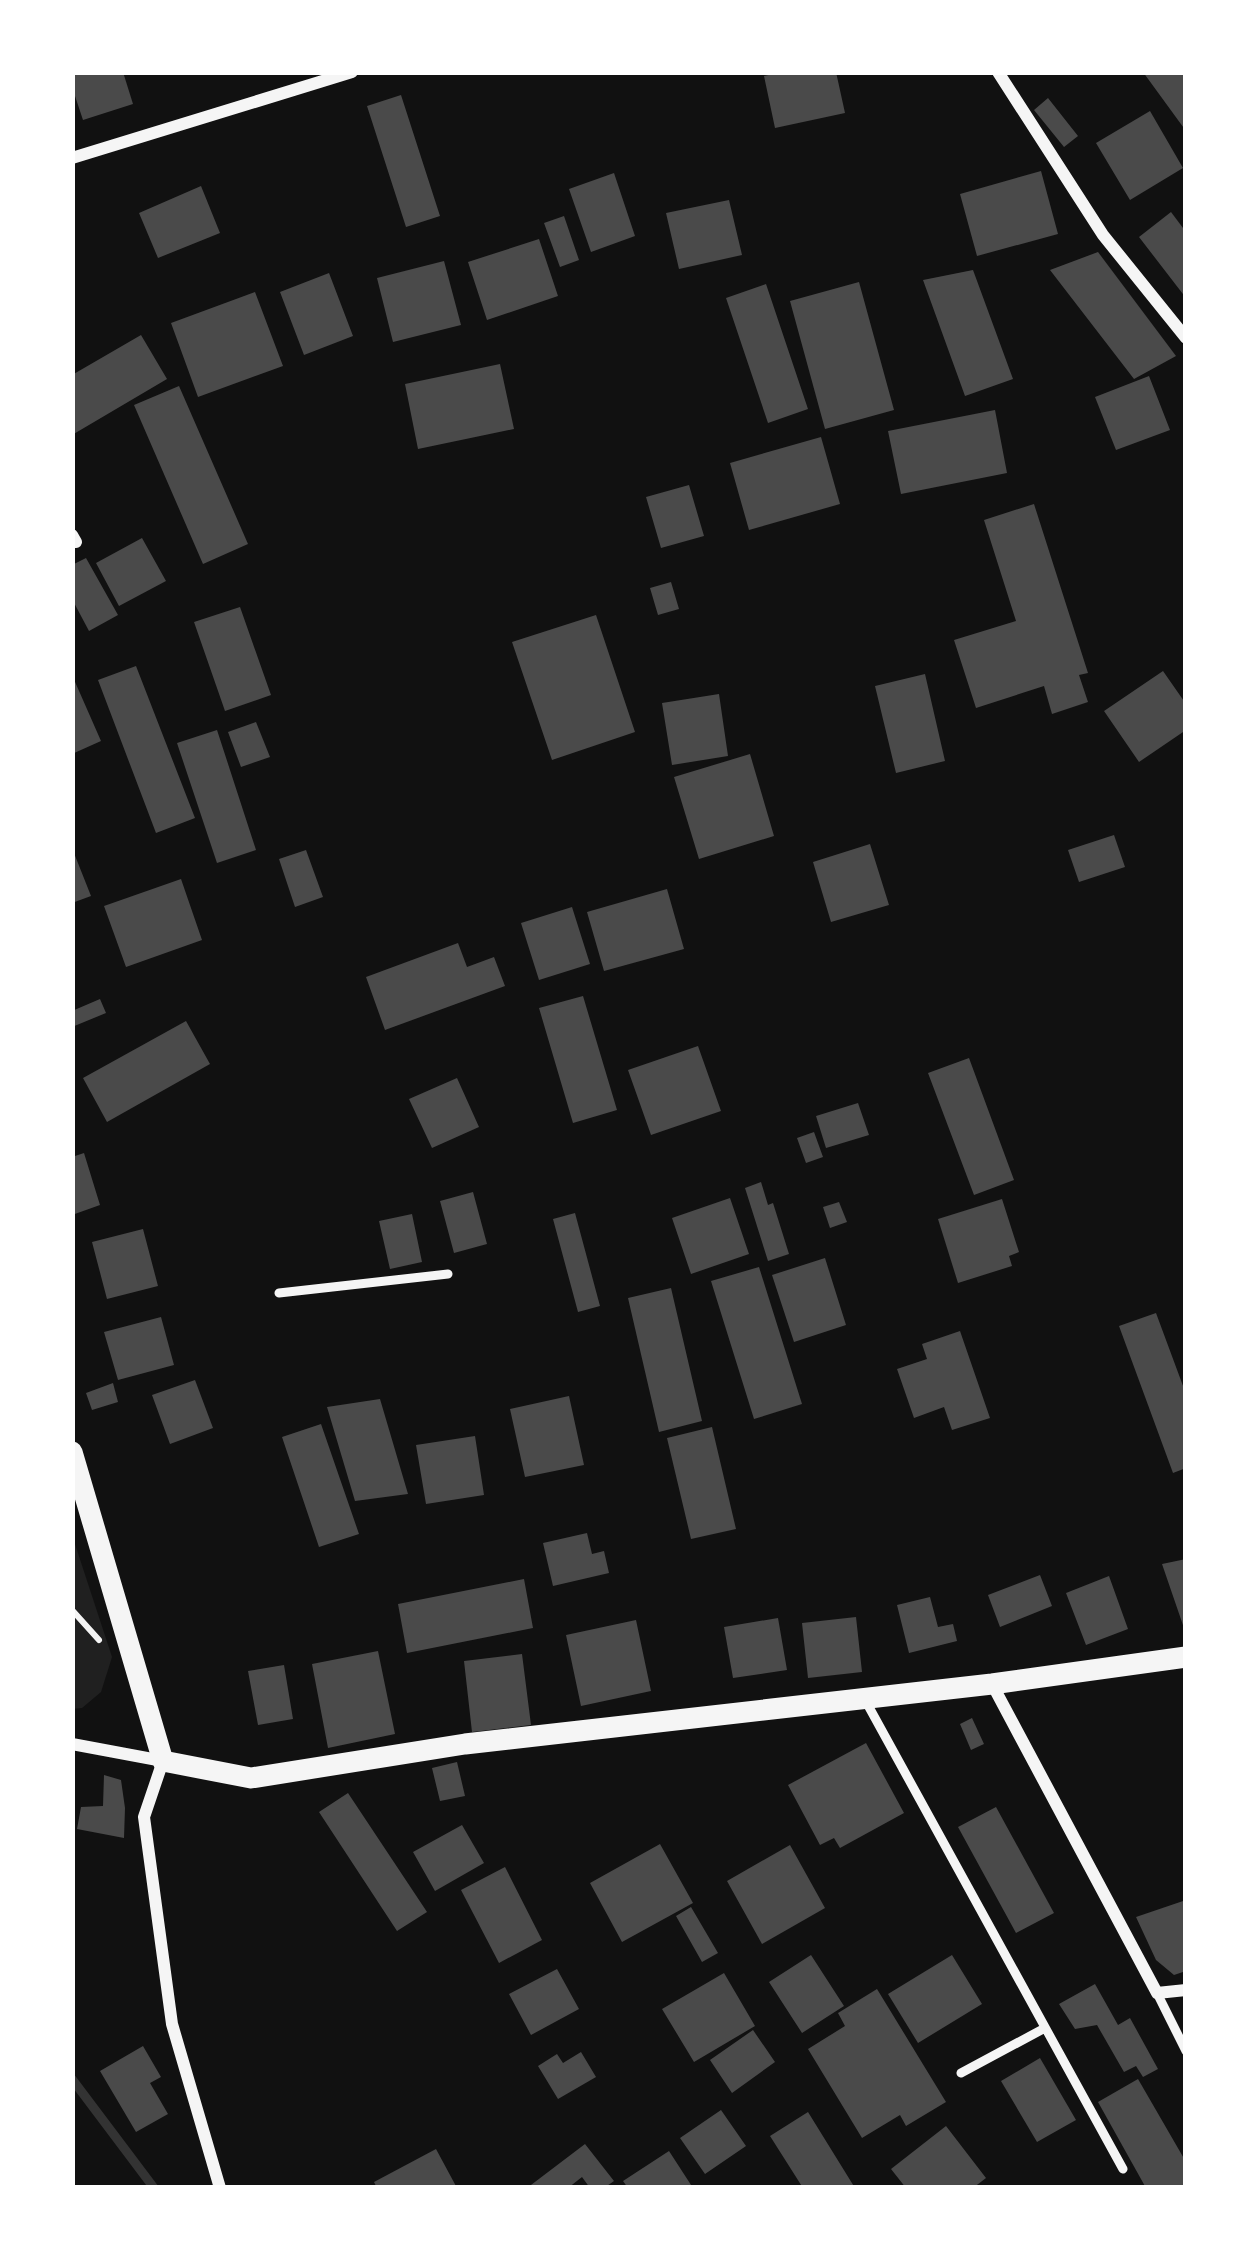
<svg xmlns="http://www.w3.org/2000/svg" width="1258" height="2260" viewBox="0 0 1258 2260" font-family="Figtree,sans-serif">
<rect width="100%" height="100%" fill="#111"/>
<!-- green -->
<path fill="#202020" d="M72,1535L112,1657L101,1692L82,1708L72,1709Z"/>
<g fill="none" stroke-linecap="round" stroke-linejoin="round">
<!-- stream -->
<path stroke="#333" stroke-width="9" d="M72,2079L154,2188"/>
</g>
<!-- building -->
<path fill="#4a4a4a" d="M72,72H123L133,104L83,120L72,87Z
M782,72H836L845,113L775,128L764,76Z
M1143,72H1186V131Z
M401,95L440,216L406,227L367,106Z
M1048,98L1078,136L1064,147L1034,110Z
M1150,111L1183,168L1130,200L1096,143Z
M1041,171L1058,234L977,256L960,194Z
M614,173L635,236L591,252L569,189Z
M201,186L220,233L158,258L139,213Z
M729,200L742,255L679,269L666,213Z
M1171,212L1186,232V298L1139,237Z
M564,216L579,260L560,267L544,223Z
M539,239L558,296L487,320L468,262Z
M1098,252L1176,356L1134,379L1050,270Z
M444,261L461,325L393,342L377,278Z
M973,270L1013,379L965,396L923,280Z
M329,273L353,336L304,355L280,292Z
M859,282L894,410L825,429L790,301Z
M766,284L808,409L768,423L726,298Z
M255,292L283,366L198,397L171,323Z
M141,335L167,379L72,435V375Z
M500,364L514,429L418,449L405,384Z
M1149,376L1170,430L1116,450L1095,397Z
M179,386L248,544L203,564L134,405Z
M995,410L1007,473L901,494L888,431Z
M821,437L840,504L749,530L730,463Z
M689,485L704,536L661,548L646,497Z
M1034,504L1088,673L1079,675L1088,702L1052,714L1044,686L976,708L954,640L1016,621L984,520Z
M142,538L166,581L119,606L96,563Z
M86,558L118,615L89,631L72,599V565Z
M671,582L679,609L658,615L650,588Z
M240,607L271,695L225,711L194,622Z
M596,615L635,732L552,760L512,642Z
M136,666L195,818L156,833L98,680Z
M1163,671L1186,704V730L1139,762L1104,711Z
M925,674L945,761L896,773L875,686Z
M72,675L101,741L72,754Z
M719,694L728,756L672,765L662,703Z
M256,722L270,757L241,767L228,732Z
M217,730L256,850L217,863L177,743Z
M750,754L774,836L699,859L674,777Z
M1114,835L1125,867L1079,882L1068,850Z
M870,844L889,905L831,922L813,862Z
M72,848L91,896L72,903Z
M306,850L323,897L295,907L279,859Z
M181,879L202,940L126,967L104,906Z
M667,889L684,949L604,971L587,912Z
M572,907L590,964L539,980L521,923Z
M458,943L467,967L494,957L505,986L385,1030L366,977Z
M583,996L617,1110L573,1123L539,1008Z
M100,999L106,1013L72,1027V1011Z
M186,1021L210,1064L107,1122L83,1078Z
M698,1046L721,1111L651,1135L628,1070Z
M969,1058L1014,1180L974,1195L928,1073Z
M457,1078L479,1127L432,1148L409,1099Z
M858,1103L869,1135L826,1148L816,1116Z
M814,1132L823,1157L806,1163L797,1138Z
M84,1153L100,1205L72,1215V1157Z
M761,1182L768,1205L773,1203L789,1254L768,1261L745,1188Z
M473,1192L487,1244L454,1253L440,1201Z
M730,1198L749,1254L691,1274L672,1218Z
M1002,1199L1019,1252L1009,1256L1012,1266L958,1283L938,1219Z
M839,1202L847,1222L830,1228L823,1207Z
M575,1213L600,1306L578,1312L553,1219Z
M412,1214L422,1262L390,1269L379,1221Z
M143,1229L158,1286L107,1299L92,1242Z
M825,1258L846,1325L794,1342L772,1275Z
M759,1267L802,1404L754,1419L711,1281Z
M671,1288L702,1421L659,1432L628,1298Z
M1156,1313L1186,1394V1468L1173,1473L1119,1326Z
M161,1317L174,1365L118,1380L104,1332Z
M960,1331L990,1418L952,1430L944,1407L914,1418L897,1369L927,1359L922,1344Z
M195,1380L213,1428L170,1444L152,1395Z
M113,1383L118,1402L92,1410L86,1393Z
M569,1396L584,1465L525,1477L510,1409Z
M380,1399L408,1494L355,1501L327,1407Z
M321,1424L359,1534L319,1547L282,1437Z
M712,1427L736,1529L691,1539L667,1438Z
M475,1436L484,1495L426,1504L416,1445Z
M587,1533L592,1554L604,1551L609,1573L553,1586L543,1543Z
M1186,1559V1631H1185L1162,1564Z
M1040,1575L1052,1606L1000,1627L988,1595Z
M1109,1576L1128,1629L1086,1645L1066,1593Z
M524,1579L533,1628L407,1653L398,1604Z
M930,1597L938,1627L953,1624L957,1641L909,1653L897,1605Z
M856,1617L862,1672L808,1678L802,1623Z
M778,1618L787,1670L733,1678L724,1627Z
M636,1620L651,1691L581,1706L566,1635Z
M378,1651L395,1734L328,1748L312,1664Z
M522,1654L531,1725L472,1732L464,1661Z
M284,1665L293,1719L258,1725L248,1671Z
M972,1718L984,1744L971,1750L960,1724Z
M866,1743L904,1813L840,1848L834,1838L820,1845L788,1785Z
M457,1762L465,1796L440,1801L432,1768Z
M104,1775L121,1780L125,1808L124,1838L77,1829L81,1807L103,1806Z
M348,1793L427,1912L397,1931L319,1812Z
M996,1807L1054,1913L1016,1933L958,1827Z
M462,1825L484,1863L435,1891L413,1852Z
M660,1844L693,1903L622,1942L590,1883Z
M790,1845L825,1908L762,1944L727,1881Z
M505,1867L542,1940L499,1963L461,1890Z
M1186,1900V1971L1174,1975L1156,1960L1136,1917Z
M691,1907L718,1953L702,1962L676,1916Z
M811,1955L844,2006L802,2033L769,1982Z
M952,1955L982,2004L918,2043L888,1994Z
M557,1969L579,2009L531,2035L509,1994Z
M724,1973L755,2026L694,2062L662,2009Z
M1095,1984L1118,2025L1130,2018L1158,2069L1143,2077L1136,2066L1124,2072L1097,2025L1075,2029L1059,2004Z
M877,1989L946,2102L906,2126L900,2115L862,2138L808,2049L845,2026L838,2013Z
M753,2030L775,2062L732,2093L710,2060Z
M143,2046L161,2077L150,2083L168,2114L136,2132L100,2071Z
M581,2052L596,2077L558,2099L538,2066L557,2054L563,2063Z
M1040,2058L1076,2120L1037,2142L1001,2081Z
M1138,2079L1186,2162V2188H1146L1098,2102Z
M721,2110L746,2146L705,2174L680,2138Z
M808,2112L855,2188H803L770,2136Z
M946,2126L986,2178L973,2188H906L891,2169Z
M585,2144L614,2181L604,2188H590L582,2177L568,2188H527Z
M436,2149L457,2188H377L374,2182Z
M669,2151L693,2188H628L623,2181Z"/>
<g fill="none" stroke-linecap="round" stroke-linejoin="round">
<!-- path -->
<path stroke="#f5f5f5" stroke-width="6" d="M72,1610L99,1640"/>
<!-- service -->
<path stroke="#f5f5f5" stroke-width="9" d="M279,1293L448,1274
M864,1698L1123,2169
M1157,1993L1186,2051
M961,2073L1045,2028"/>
<!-- minor -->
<path stroke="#f5f5f5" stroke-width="12" d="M998,72L1103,235L1186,338
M72,158L352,72
M72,535L76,542
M992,1684L1157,1993L1186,1990
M72,1744L163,1761L144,1817L172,2024L220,2188"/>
<!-- tertiary -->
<path stroke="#f5f5f5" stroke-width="21" d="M72,1452L163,1761L251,1778L465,1744L992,1684L1186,1657"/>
</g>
<!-- border -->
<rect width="1258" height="2260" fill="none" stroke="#ffffff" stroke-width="150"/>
</svg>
